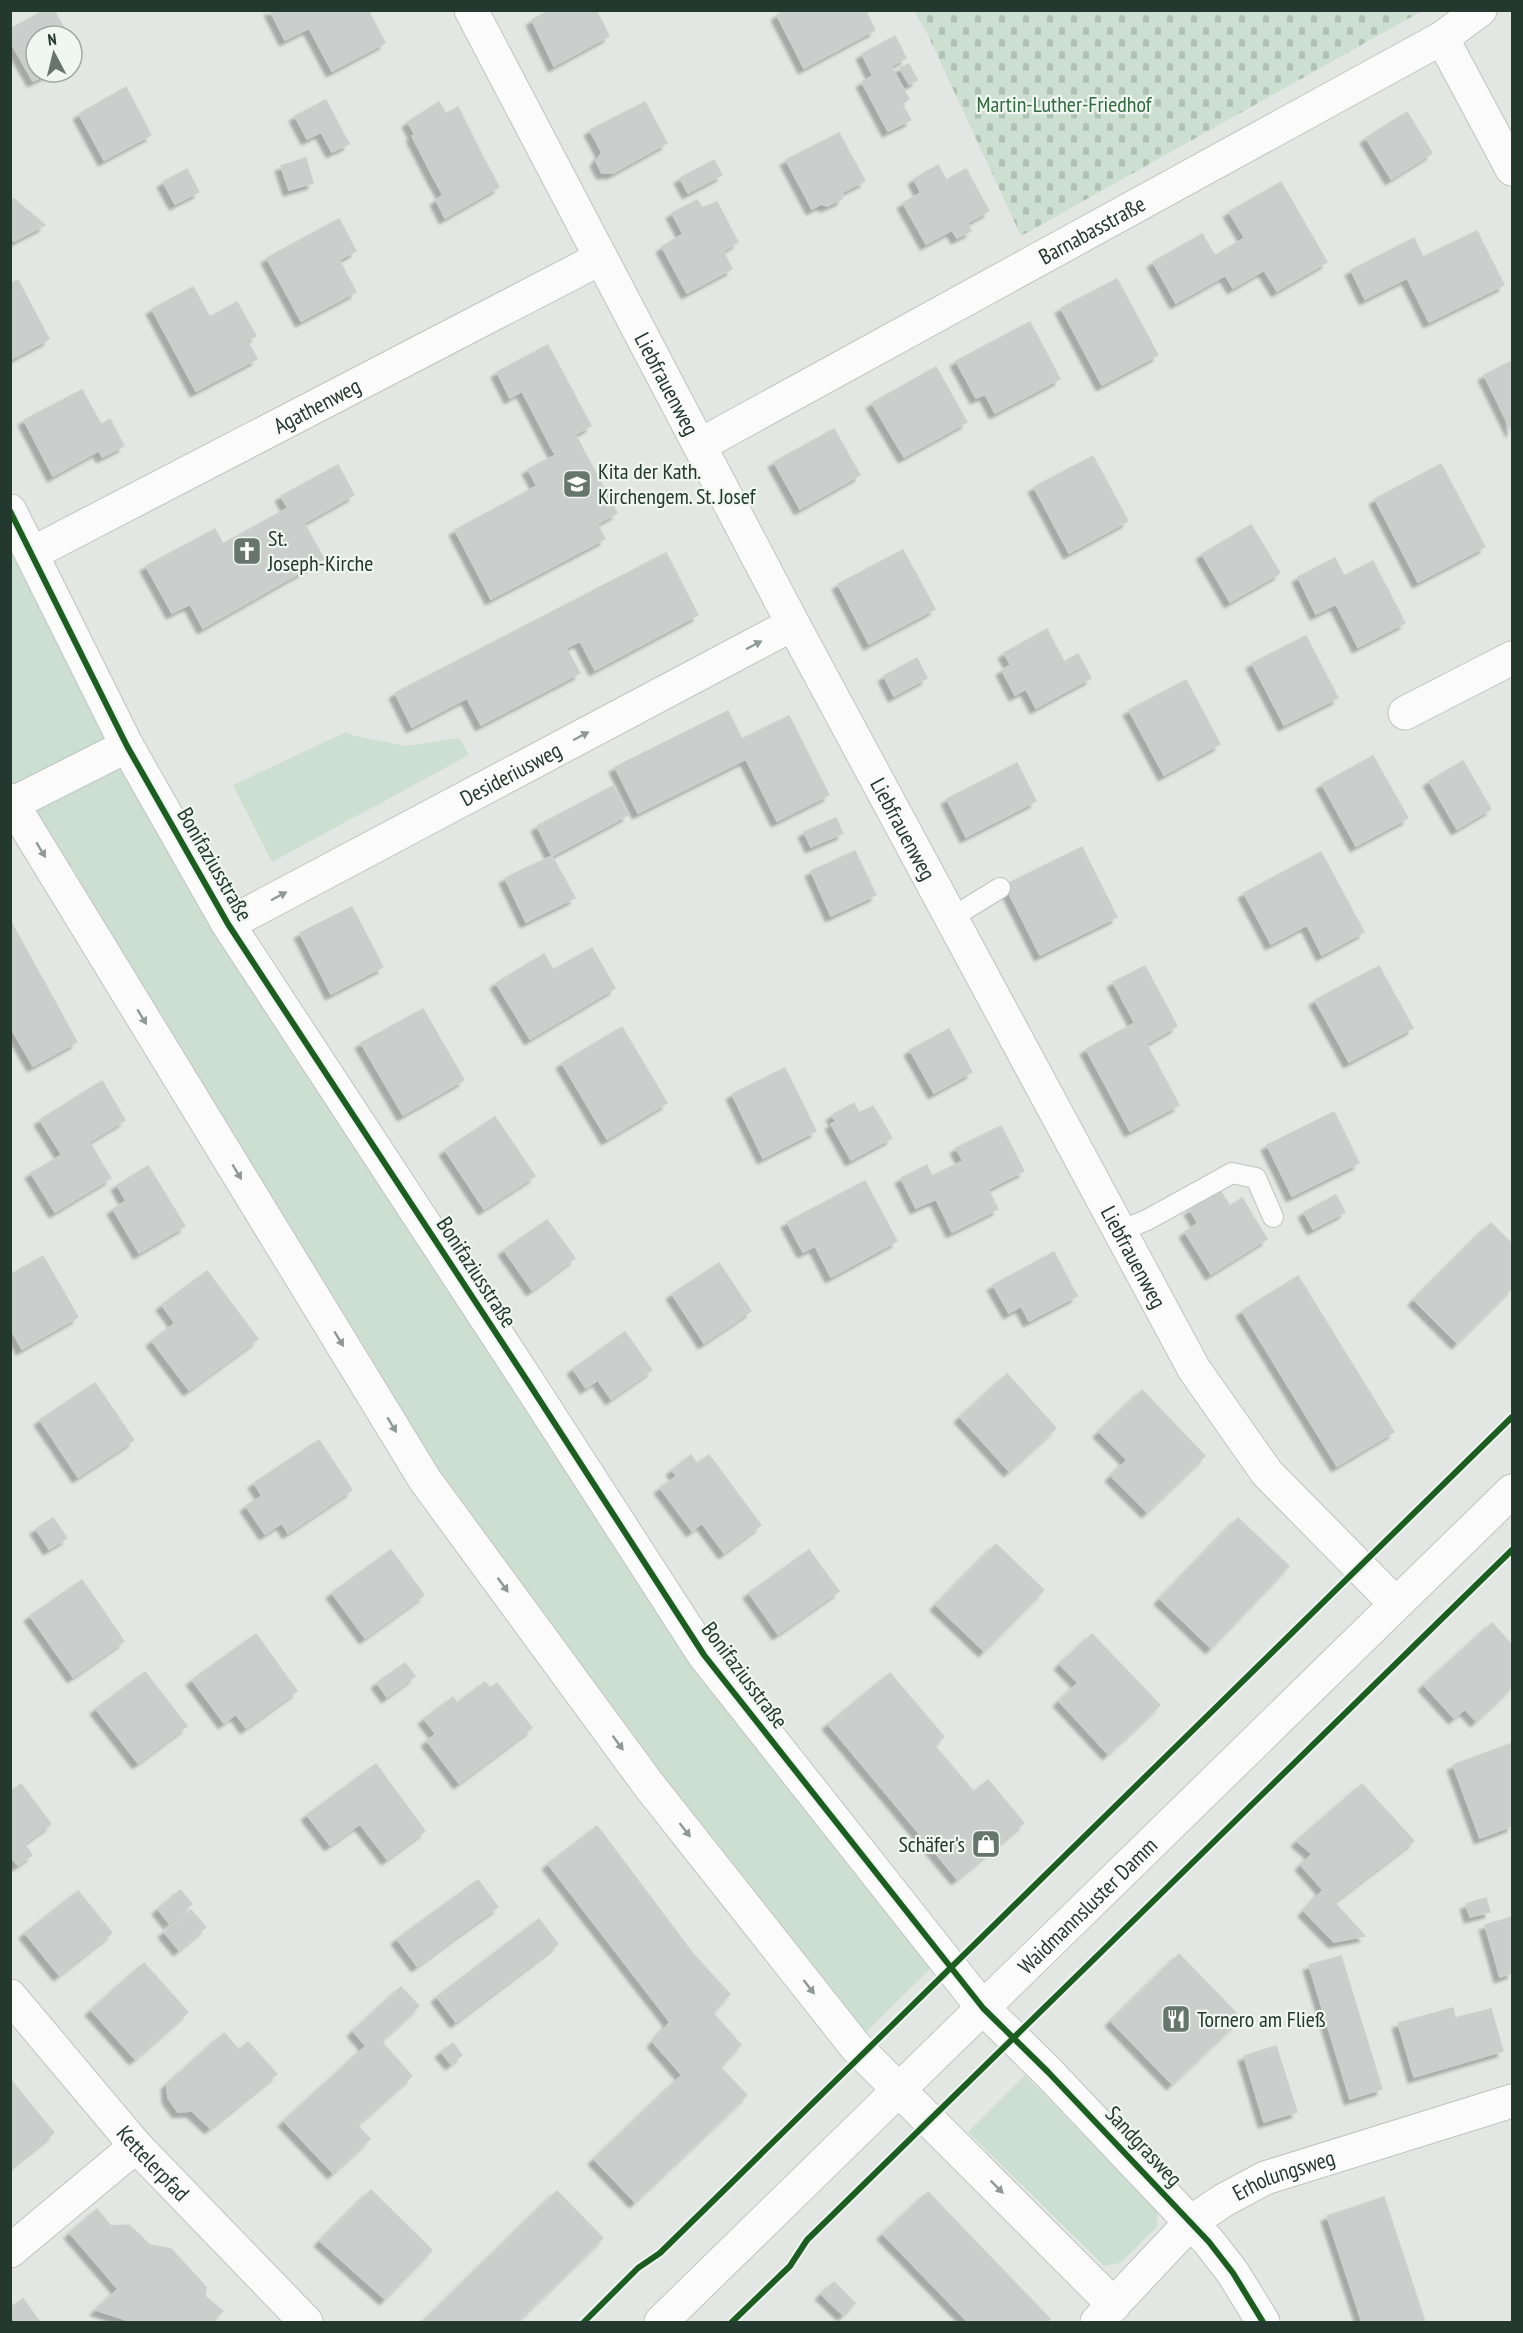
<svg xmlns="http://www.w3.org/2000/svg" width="1523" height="2333" viewBox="0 0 1523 2333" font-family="'PT Sans Narrow',sans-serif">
<defs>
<pattern id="cemetery-stones" width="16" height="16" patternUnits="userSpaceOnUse" patternTransform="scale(1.5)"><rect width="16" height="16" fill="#cddfd0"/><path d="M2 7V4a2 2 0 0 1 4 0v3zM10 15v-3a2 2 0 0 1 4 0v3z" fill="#b0c0b3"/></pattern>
<filter id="shadow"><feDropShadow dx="-5.5" dy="5.5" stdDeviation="1.5" flood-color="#0004"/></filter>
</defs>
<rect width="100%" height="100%" fill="#e2e7e4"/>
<!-- green -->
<path fill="#cddfd0" d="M10,537L222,941L936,1963L863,2035L656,1775L432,1470L11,779Z
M346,732L355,736L406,746L459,738L469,755L272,862L233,785Z
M1025,2075L1157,2210V2227L1120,2263L1104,2266L968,2132Z"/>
<!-- cemetery -->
<path fill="url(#cemetery-stones)" d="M914,11H1422L1021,236L927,33Z"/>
<!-- building -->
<path fill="#cacecc" stroke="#cbd0cd" stroke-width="1.5" filter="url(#shadow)" d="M45,10H54L68,36H36V72H52L33,81L10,41V29Z
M270,10H368L385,43L332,71L309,28L285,40Z
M550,10H596L609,36L554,66L532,20Z
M785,10H865L875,30L804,68L777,15Z
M895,36L906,58L873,76L862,54Z
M72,43L80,58L72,62Z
M909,64L917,80L909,84L900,68Z
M891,66L909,99L902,104L911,120L888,131L862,82Z
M126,87L151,135L104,160L79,114Z
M326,100L349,144L332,152L321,132L307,139L295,116Z
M439,102L446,114L458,107L479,149L432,175L412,136L415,135L408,122Z
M645,102L667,143L613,173H602L596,161L602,153L590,130Z
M1407,112L1432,153L1391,179L1366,138Z
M839,133L865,181L843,192L842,199L827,206L821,204L812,209L786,160Z
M479,149L499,187L445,218L436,200L443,195L432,175Z
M306,158L313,183L289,190L281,166Z
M714,160L722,175L688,193L680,178Z
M938,165L969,222L967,223L971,231L957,238L952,230L926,244L903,203L921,193L914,179Z
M187,169L199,192L175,204L163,182Z
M966,169L989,211L969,222L946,180Z
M1281,182L1327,262L1277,291L1264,270L1233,288L1214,256L1245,238L1229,212Z
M14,199L45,225L14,241L10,238V200Z
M697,200L702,208L717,202L738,242L723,251L732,269L687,293L662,247L683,234L672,213Z
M339,219L356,251L339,260L322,228Z
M322,228L356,292L301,321L267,258Z
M1477,231L1504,285L1429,322L1407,278L1365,299L1351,270L1414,238L1423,257Z
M1202,234L1226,275L1176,303L1153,262Z
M1117,279L1158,355L1102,385L1061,308Z
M18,280L49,339L10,360V284Z
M193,287L210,317L237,302L256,336L247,340L257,359L196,391L152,309Z
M1030,322L1060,379L995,413L985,394L976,398L956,361Z
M548,345L591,426L551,447L522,391L510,398L497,372Z
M1512,361V432L1484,375Z
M936,367L967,422L904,457L872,403Z
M82,390L102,426L90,432L100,450L53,476L24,420Z
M110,419L124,446L102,457L90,432Z
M834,429L860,475L800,509L774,462Z
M575,434L617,513L597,524L605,539L491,599L455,530L537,486L528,469L556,455L551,447Z
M1093,456L1128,521L1069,553L1034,487Z
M1441,464L1485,547L1418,582L1375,499Z
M338,465L354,495L304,523L324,559L203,628L190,604L172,613L146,566L215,529L223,544L288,508L281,496Z
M1251,525L1280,573L1230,602L1202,554Z
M903,550L935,609L869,644L838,584Z
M666,553L698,615L595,670L580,641L566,648L580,673L481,725L467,698L412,727L395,693Z
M1335,558L1344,576L1373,561L1405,623L1358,647L1336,604L1316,614L1298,577Z
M1047,629L1064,662L1078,654L1091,678L1036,708L1026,689L1015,695L1002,670L1011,665L1004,653Z
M1306,636L1338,698L1284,725L1252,663Z
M917,658L927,678L894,696L884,676Z
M1186,680L1220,744L1164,775L1129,710Z
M728,711L742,739L789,716L829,795L777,821L746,759L638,813L615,767Z
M1373,756L1408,818L1356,846L1322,784Z
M1463,761L1491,809L1457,829L1429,781Z
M1017,763L1036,801L966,837L947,799Z
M613,786L628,815L552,856L537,826Z
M836,818L843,833L811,847L804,832Z
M1082,847L1117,917L1040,955L1005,885Z
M855,851L876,895L831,916L811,871Z
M1321,852L1364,932L1322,955L1307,925L1271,944L1244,893Z
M552,856L575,898L526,922L505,878Z
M352,907L383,967L331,994L300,933Z
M10,920L77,1042L33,1066L10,1026Z
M592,948L615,988L530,1039L496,983L544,954L553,970Z
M1145,966L1177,1026L1146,1044L1113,982Z
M1379,966L1413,1028L1349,1062L1315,1000Z
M423,1009L464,1080L403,1115L361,1043Z
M1135,1023L1179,1105L1130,1131L1086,1049Z
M622,1027L667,1103L607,1139L562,1063Z
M949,1029L972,1072L934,1093L910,1050Z
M785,1068L816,1131L763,1158L732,1094Z
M102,1081L125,1120L89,1142L111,1178L55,1212L31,1173L62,1155L40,1120Z
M854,1103L859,1113L873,1106L892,1138L851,1160L831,1124L836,1122L832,1115Z
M1334,1112L1359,1163L1292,1196L1267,1145Z
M495,1117L535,1176L484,1209L445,1150Z
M1001,1126L1024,1171L988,1189L998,1209L952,1232L936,1199L916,1208L901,1178L927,1165L932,1176L963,1161L956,1148Z
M148,1166L185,1226L139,1253L113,1209L126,1201L117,1185Z
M865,1181L897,1241L831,1277L815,1246L803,1252L787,1222Z
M1220,1191L1230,1206L1242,1198L1267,1239L1211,1274L1185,1232L1198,1223L1190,1210Z
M1336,1195L1345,1212L1313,1229L1304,1212Z
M547,1220L575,1258L532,1290L504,1250Z
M1491,1223L1512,1244V1288L1457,1343L1414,1300Z
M1054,1252L1077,1296L1029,1321L1021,1306L1009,1313L993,1285Z
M43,1256L78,1317L22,1349L10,1328V1275Z
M719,1263L751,1311L704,1343L672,1294Z
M207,1271L258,1339L189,1390L152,1341L175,1323L162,1305Z
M1298,1276L1394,1432L1337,1466L1242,1311Z
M625,1332L652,1370L611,1399L598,1380L586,1388L573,1369Z
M1007,1374L1056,1428L1009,1471L960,1417Z
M95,1383L134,1440L78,1477L40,1420Z
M1142,1390L1205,1456L1147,1512L1111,1476L1127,1460L1099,1432Z
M319,1440L352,1490L288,1533L282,1523L265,1534L246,1506L262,1496L254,1483Z
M691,1455L697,1464L709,1455L761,1525L724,1553L702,1523L692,1531L660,1488L677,1476L672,1470Z
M53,1518L67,1538L49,1549L36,1529Z
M1238,1518L1289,1566L1211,1648L1160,1599Z
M996,1544L1044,1590L984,1651L936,1605Z
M391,1550L424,1595L365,1638L332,1593Z
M809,1550L839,1591L778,1634L749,1593Z
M82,1580L124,1641L73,1677L30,1616Z
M1492,1623L1512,1645V1687L1476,1721L1465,1709L1454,1718L1424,1685Z
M256,1634L297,1691L246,1728L236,1714L224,1723L192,1680Z
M1092,1634L1160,1705L1108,1754L1059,1701L1078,1683L1060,1664Z
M405,1663L415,1676L387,1697L377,1683Z
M145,1672L187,1726L138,1763L96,1709Z
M890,1673L944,1737L934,1745L974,1792L988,1780L1024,1823L957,1879L828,1724Z
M485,1682L490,1688L497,1683L532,1728L459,1783L427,1741L436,1734L424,1719L453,1697L457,1703Z
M1512,1743V1826L1480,1838L1453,1765Z
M376,1764L425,1831L387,1859L360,1824L330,1845L307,1815Z
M21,1784L51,1824L24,1844L32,1855L18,1865L10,1856V1792Z
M1362,1784L1414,1841L1334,1902L1365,1936L1334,1942L1304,1911L1323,1890L1301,1865L1312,1854L1297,1841Z
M597,1826L693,1954L730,1994L713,2013L741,2045L720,2067L747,2095L635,2202L594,2159L682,2075L653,2042L670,2022L548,1864Z
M478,1880L498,1907L457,1936L438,1909Z
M180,1890L192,1904L169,1923L158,1909Z
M78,1891L112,1933L59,1975L25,1933Z
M1486,1898L1490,1912L1470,1917L1466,1904Z
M438,1909L457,1936L417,1966L397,1939Z
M191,1910L206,1927L179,1950L164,1932Z
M1512,1917V1973L1500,1977L1485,1925Z
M539,1919L558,1944L456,2022L437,1997Z
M1179,1954L1241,2018L1172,2084L1111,2021Z
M1341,1956L1382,2089L1350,2099L1309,1965Z
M144,1963L188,2012L135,2059L91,2010Z
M401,1987L419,2006L381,2041L412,2076L357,2125L370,2139L333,2173L284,2121L366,2046L353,2031Z
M1453,2008L1455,2018L1491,2009L1503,2051L1414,2077L1398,2023Z
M224,2033L239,2050L248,2042L277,2074L210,2128L192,2111L178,2112L168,2098L167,2084Z
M453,2043L462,2055L451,2064L441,2052Z
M1276,2046L1297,2112L1264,2122L1244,2056Z
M10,2079L54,2133L10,2168Z
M371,2190L432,2250L385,2299L320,2241Z
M557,2191L603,2238L524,2315L477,2269Z
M928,2192L1050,2319L1046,2322H968L883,2234Z
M1384,2197L1425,2322H1362L1327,2216Z
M97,2209L111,2226L129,2225L150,2245L171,2249L206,2287L205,2296L223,2311L211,2322H133L96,2310L118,2289L70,2233Z
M477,2269L524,2315L516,2322H427L425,2320Z
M834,2282L855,2303L843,2315L821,2294Z
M23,2299L40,2322H16L10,2315V2308Z"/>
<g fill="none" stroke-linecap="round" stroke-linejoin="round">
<!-- service casing -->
<g stroke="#bfc4c1" stroke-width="22">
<path id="service" d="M951,918L1000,888
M1120,1231L1147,1220L1232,1173L1256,1178L1273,1217"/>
</g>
<!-- minor casing -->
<g stroke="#bfc4c1" stroke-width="35">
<g id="minor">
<path id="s1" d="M471,10L793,624L1194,1369L1267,1473L1396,1604"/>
<path d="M1442,38L1512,169"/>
<path id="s2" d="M700,445L1442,38L1480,10"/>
<path d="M10,511L127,746L228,924L526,1379L704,1655L983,2008L1048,2072L1209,2242L1233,2273L1263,2322"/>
<path id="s3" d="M33,553L601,258"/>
<path d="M1405,713L1512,658"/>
<path d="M10,800L425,1480L648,1784L856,2047L1114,2305"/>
<path d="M10,805L127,746"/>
<path id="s4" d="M228,924L793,624"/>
<path id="s5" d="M10,1996L136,2146L306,2322"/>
<path d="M10,2251L136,2146"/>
<path id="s6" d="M1097,2322L1191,2222L1224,2200L1265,2178L1512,2101"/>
</g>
</g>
<!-- secondary casing -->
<g stroke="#bfc5c1" stroke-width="35">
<g id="secondary">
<path id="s7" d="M661,2322L1512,1491"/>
</g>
</g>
<!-- service -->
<use href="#service" stroke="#fbfbfb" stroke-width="20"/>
<!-- minor -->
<use href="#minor" stroke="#fbfbfb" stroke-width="33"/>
<!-- secondary -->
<use href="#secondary" stroke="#fbfbfb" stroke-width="33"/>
<!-- cycleway casing -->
<g stroke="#f0f6f2" stroke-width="10">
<path id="cycleway" d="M10,511L127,746L228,924L526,1379L704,1655L983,2008L1048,2072L1209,2242L1233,2273L1263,2322
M584,2322L638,2268L660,2253L1512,1417
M732,2322L790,2266L807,2240L1512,1550"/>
</g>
<!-- cycleway -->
<use href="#cycleway" stroke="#1b5e20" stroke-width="6"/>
</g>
<!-- one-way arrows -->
<defs><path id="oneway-solid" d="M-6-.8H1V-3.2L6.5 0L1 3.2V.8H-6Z" transform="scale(1.5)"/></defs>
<g fill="#8f9a95">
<use href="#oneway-solid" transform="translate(754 645) rotate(-28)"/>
<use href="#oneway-solid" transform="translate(581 736) rotate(-28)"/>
<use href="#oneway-solid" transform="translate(41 850) rotate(59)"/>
<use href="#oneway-solid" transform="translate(279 896) rotate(-28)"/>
<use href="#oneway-solid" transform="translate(142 1017) rotate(59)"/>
<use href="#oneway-solid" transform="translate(237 1172) rotate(59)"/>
<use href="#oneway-solid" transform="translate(339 1339) rotate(59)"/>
<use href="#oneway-solid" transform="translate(392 1425) rotate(59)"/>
<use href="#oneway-solid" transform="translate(503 1585) rotate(54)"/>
<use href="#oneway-solid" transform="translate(618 1743) rotate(54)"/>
<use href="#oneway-solid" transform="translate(685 1830) rotate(52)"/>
<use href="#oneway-solid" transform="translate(809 1987) rotate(52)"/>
<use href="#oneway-solid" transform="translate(997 2187) rotate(45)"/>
</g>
<!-- icons -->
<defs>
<g id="school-square" transform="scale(1.5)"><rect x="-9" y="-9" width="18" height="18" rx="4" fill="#66756e" stroke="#f0f6f2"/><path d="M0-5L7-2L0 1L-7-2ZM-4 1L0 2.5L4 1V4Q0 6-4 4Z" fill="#fff"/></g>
<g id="church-square" transform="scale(1.5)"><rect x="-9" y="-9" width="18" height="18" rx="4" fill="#66756e" stroke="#f0f6f2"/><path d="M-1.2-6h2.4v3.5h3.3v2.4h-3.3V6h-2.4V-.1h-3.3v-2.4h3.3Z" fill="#fff"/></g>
<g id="shop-square" transform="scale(1.5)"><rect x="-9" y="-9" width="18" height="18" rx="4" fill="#66756e" stroke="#f0f6f2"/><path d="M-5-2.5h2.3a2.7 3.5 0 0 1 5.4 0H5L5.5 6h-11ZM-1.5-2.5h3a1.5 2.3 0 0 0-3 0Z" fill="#fff"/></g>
<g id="restaurant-square" transform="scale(1.5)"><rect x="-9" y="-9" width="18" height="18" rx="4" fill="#66756e" stroke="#f0f6f2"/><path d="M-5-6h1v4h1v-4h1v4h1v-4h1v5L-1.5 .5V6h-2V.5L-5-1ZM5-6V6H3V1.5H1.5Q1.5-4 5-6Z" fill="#fff"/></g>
</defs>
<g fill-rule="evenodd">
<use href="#school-square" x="577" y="484"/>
<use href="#church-square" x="247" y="551"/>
<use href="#shop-square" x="986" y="1844"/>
<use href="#restaurant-square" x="1176" y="2019"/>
</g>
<g text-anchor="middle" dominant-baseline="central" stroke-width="4.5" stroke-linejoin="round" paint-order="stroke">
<!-- park labels -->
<g font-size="22" fill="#326a3f" stroke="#f0f6f2">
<text x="1064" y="104">Martin-Luther-Friedhof</text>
</g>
<!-- street labels -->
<g font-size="22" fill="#23382f" stroke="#f0f6f2">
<text stroke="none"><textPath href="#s2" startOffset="447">Barnabasstraße</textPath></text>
<text stroke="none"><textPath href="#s1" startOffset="422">Liebfrauenweg</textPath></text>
<text stroke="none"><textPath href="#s3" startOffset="320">Agathenweg</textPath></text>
<text stroke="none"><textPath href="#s4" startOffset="320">Desideriusweg</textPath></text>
<text stroke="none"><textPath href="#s1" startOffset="926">Liebfrauenweg</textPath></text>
<text transform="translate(215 864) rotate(60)">Bonifaziusstraße</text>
<text stroke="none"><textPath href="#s1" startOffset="1412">Liebfrauenweg</textPath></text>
<text transform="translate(477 1272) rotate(57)">Bonifaziusstraße</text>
<text transform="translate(745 1675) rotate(53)">Bonifaziusstraße</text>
<text stroke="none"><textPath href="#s7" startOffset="596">Waidmannsluster Damm</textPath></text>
<text transform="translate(1144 2146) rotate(47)">Sandgrasweg</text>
<text stroke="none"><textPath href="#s5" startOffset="220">Kettelerpfad</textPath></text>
<text stroke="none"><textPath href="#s6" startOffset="242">Erholungsweg</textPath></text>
</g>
<!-- poi labels -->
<g font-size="22" fill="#23382f" stroke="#f0f6f2" text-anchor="start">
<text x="598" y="471">Kita der Kath.<tspan x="598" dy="25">Kirchengem. St. Josef</tspan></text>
<text x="268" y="538">St.<tspan x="268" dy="25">Joseph-Kirche</tspan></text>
<text x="965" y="1844" text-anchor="end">Schäfer's</text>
<text x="1197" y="2019">Tornero am Fließ</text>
</g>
</g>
<!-- border -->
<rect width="1523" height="2333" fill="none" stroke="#23382f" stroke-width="24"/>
<!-- north arrow -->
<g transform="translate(54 54) rotate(353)"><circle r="28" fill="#f0f6f2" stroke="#9eaaa4" stroke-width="1.5"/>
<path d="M0-4.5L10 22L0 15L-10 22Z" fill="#66756e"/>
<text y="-9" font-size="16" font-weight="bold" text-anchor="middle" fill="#23382f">N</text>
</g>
</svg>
